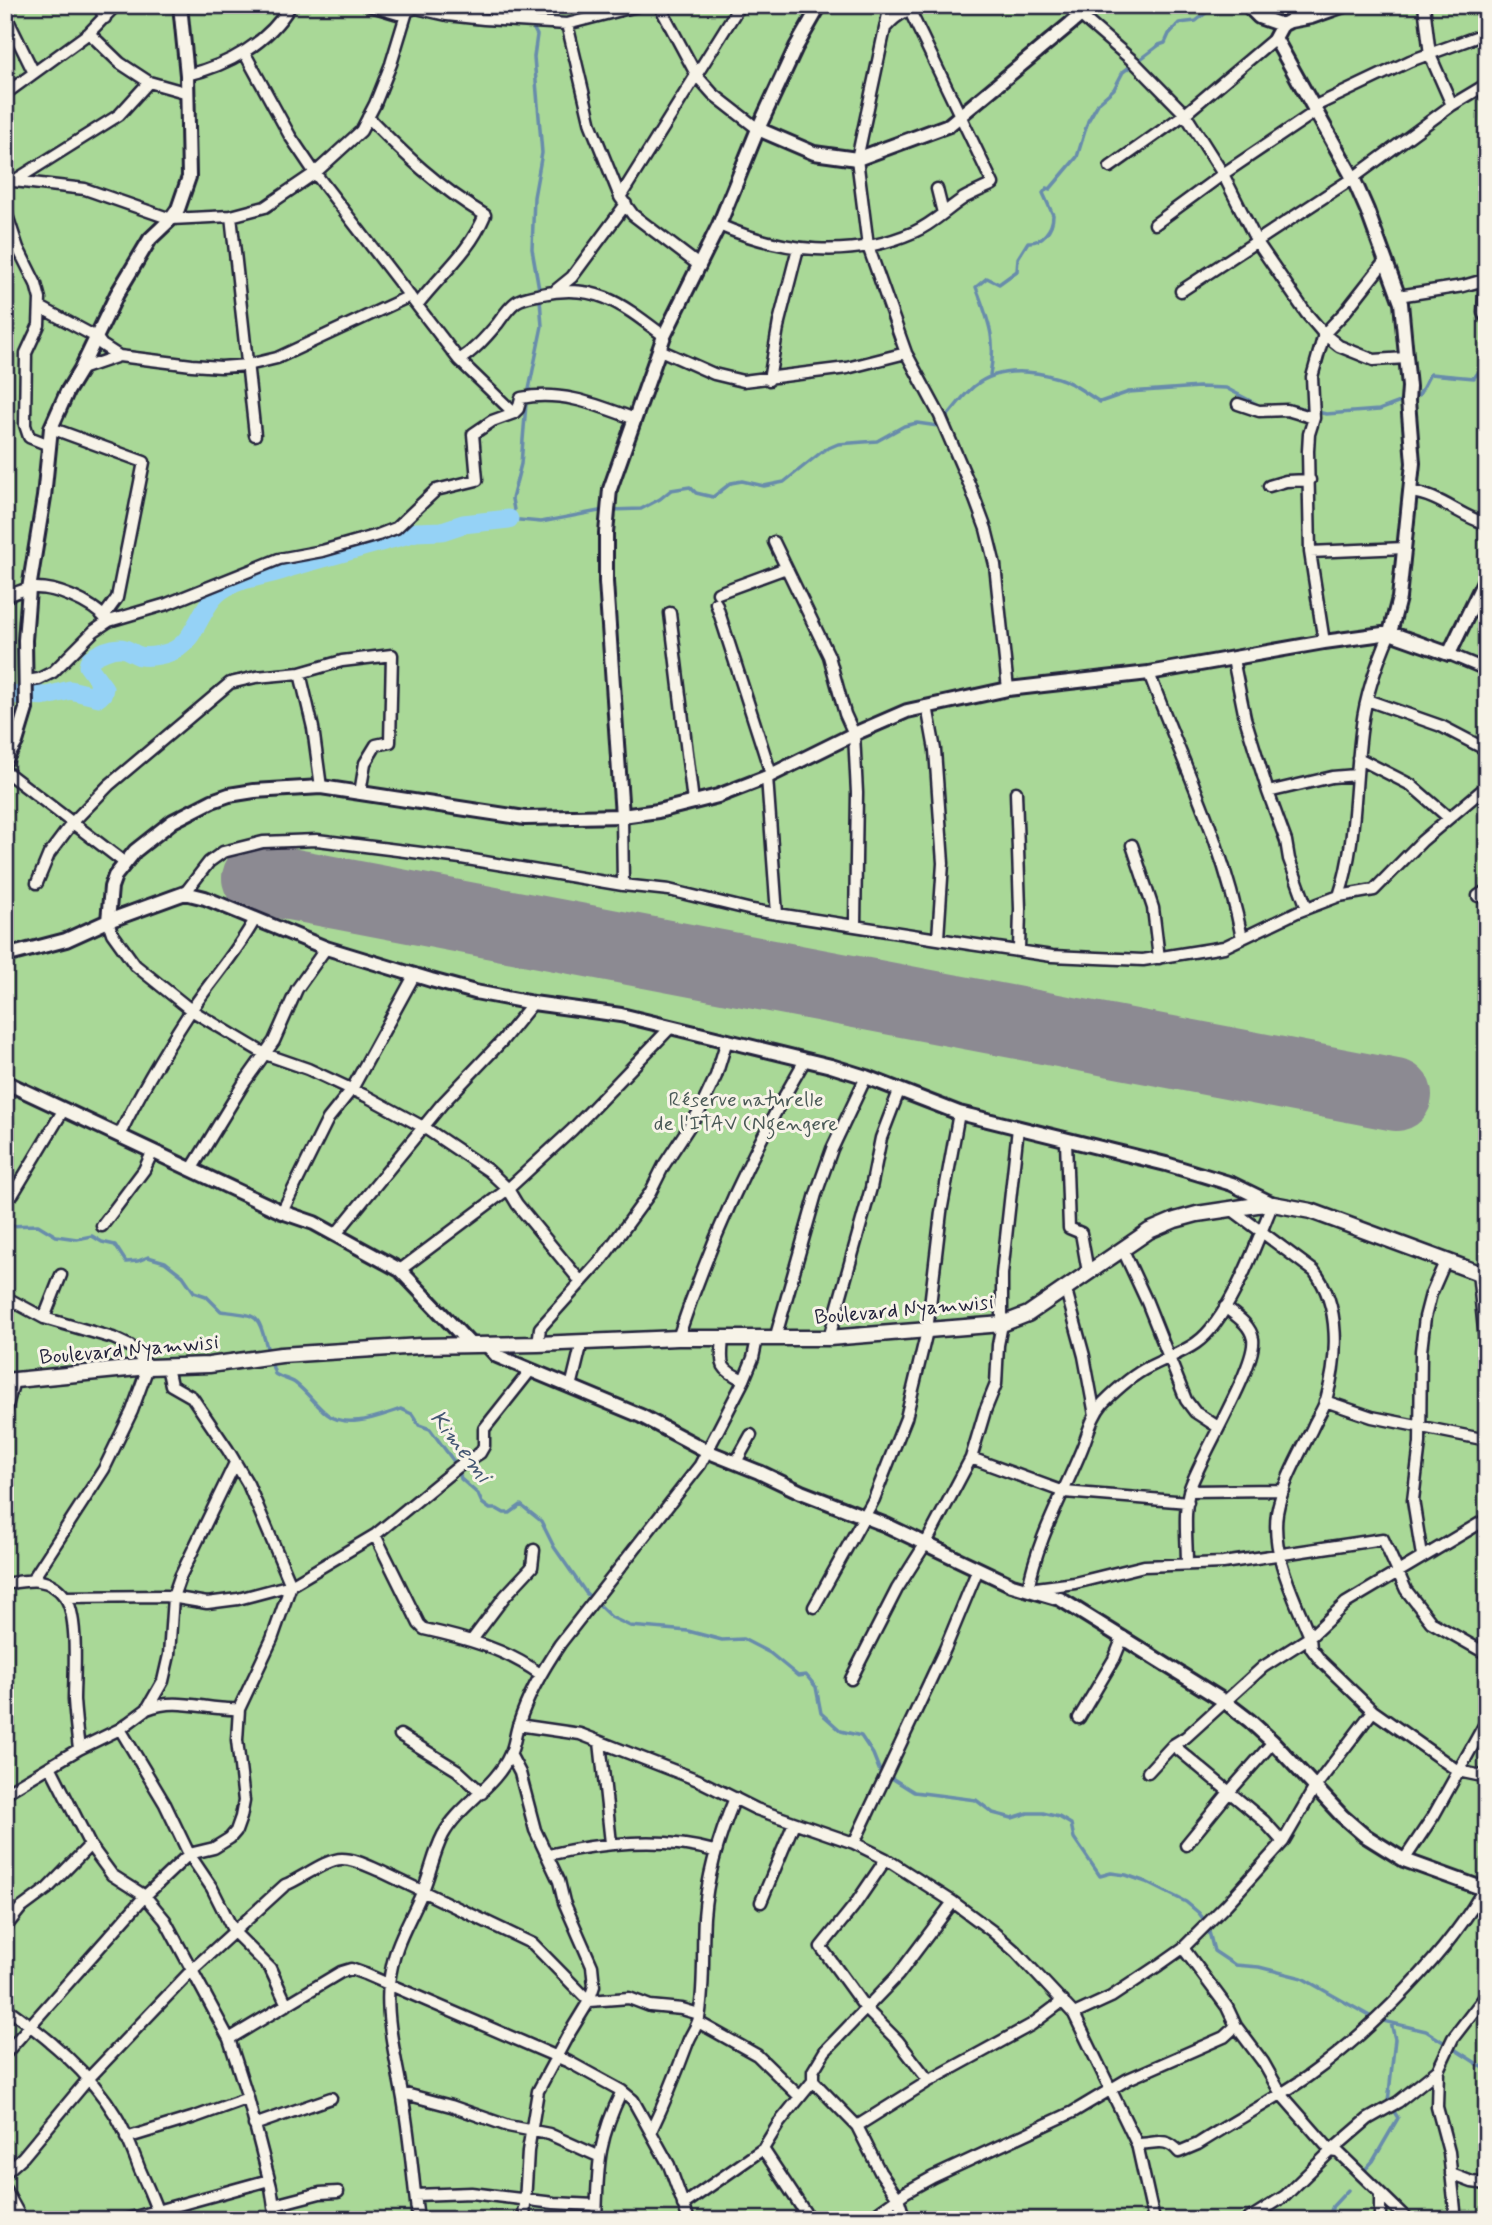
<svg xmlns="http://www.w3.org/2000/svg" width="1492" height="2225" viewBox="0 0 1492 2225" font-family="Mynerve,sans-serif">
<rect width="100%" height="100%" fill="#f7f3e8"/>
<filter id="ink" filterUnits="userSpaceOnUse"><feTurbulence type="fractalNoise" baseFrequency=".0143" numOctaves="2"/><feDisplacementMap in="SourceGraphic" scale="14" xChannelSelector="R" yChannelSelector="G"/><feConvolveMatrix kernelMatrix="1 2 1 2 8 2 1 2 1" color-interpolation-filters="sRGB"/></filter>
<g filter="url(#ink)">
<!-- green -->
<path fill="#a9d897" stroke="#667d69" stroke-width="2" d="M5,5H1487V2220H5Z"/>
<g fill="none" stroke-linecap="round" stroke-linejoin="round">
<!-- stream -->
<path stroke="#678cab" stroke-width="3.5" d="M521,5L537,35L534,57L542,153L534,197L532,249L539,289
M540,299L542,326L526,404L521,464L512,499L514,510L509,519L541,522L599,511
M990,375C997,339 988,320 976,287L987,278L999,284L1017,271L1018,258L1028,242C1042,243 1053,229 1053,215L1043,193L1047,188L1050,189L1077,157L1088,121L1099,102L1114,89L1123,72L1159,45L1165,43L1169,34L1179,23L1196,21L1216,5
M610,510L641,509L660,499L671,490L690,487L696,493L713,497L731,483L742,481L764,486L784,482L824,450L838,444L877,441L904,426L917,423L938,426C950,415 958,401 970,390C993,367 1028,369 1058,378C1072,382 1087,394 1100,402L1129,392L1199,387L1226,388L1260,406L1289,405L1326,414L1379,410L1419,395L1430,374L1474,378L1487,361
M5,1226L38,1225L56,1236L77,1239L92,1236L102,1242L115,1245L126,1262L138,1261L148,1257L165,1262L183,1276L194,1292L206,1296L221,1311C261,1316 257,1313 268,1351
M270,1359L275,1374C281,1378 289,1379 295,1383C307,1392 316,1405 327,1414C347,1430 379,1416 401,1409L412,1414L419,1425L430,1429L458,1467L461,1479L478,1494L482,1503L490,1509H497L504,1513H510L521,1505L541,1521L554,1547L586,1593L611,1617L630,1626L688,1631L722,1640L743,1639L770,1653L798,1676L806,1675L816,1687L821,1713L841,1731L861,1736L873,1754L881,1774
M890,1777L914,1792L976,1800L993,1813L1012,1818L1028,1813H1043L1059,1817L1071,1824L1074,1838L1100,1876L1111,1873L1126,1875L1146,1882L1186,1902L1199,1913L1207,1924L1214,1951L1235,1965L1259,1967L1302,1978L1375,2019L1426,2031L1487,2070
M1361,2174L1373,2161L1398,2118L1388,2102L1395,2039L1391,2023
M1327,2220L1333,2206L1348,2190"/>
<!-- river -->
<path stroke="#95d2f6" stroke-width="19" d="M5,694L47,696L70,690L99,697L103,693L104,688L88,666L90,659C98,654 110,648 120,648C127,648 133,654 140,656C150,658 169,654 178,648C194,637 200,614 212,599C230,576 267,578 291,567L416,532L442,531L463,524L509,519"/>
<!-- runway -->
<path stroke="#8c8a92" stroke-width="72" d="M258,878L1396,1095"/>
<!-- minor casing -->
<g stroke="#22223b" stroke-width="15">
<path id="minor" d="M98,5L105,18
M368,5L398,14L416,8L447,15L484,19L567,24L641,5
M659,5L697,76L713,94L758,129
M890,5L857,159L868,246L906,353L940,416L970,486L986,529L995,565L1008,689
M1424,5L1430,55L1452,105
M5,14L34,73
M1081,16L1134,62L1185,114L1223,174L1257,242L1306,313L1324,334L1339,346L1374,360L1406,358
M1290,21L1297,5
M567,24L591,125L620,197L633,215L700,266
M887,26C898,13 910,9 926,5
M89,33L120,63L149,82L188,93
M244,52L290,136L315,173L459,360C475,350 486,337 498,323C503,316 509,307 516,302C523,297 533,296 542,294C596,282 623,305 664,336
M187,75C229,65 268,43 291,5
M5,94L89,33L116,5
M1313,107L1410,61L1487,33
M368,117C405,155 438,187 485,215C469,253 442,273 418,304
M1110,167L1185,114L1275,38
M5,180L85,189L171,219L231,216L265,207L315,173L361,131L375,104L391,64L409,5
M14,181L119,115L149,82
M937,189L943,213
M620,197L740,5
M5,200L7,215L18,248L36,284L40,299L39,325L26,353L25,425L29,437L49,445
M231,216L255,435
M1155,224L1223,174L1315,112
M719,225C781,252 850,260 914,232C933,224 947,209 964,198C973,193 983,189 993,184L909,9L890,6
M1487,230L1483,313L1487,319
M556,290L572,277L626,204
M1181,291L1353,178L1452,105L1487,84
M1398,296L1463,286L1484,280
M40,307L96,337L102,345L119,356
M660,350L714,374L743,381L847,368L906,353
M459,360L514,413
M81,369L119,356L192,365L221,367L248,365L277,358L410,296
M769,380L779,322L798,248
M1238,404L1259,411L1287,410L1314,418L1309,434L1308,451L1310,552L1324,642
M1314,418L1312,377L1324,334L1345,312L1385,261
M51,428L144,462L117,598L104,616
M1269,486L1286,481L1310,480
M1410,492C1440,495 1459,516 1487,524
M774,542L829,656L845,714L854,734L857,793L855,925
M1310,552L1405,548
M718,593L786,568
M5,597C12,594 19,591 27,589C51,584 92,602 108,621
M716,603L771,774
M670,613L693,802
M1449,654L1487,670
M1233,659L1245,718L1268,792L1286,841L1289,859L1307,908
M300,673L313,728L321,787
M1149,673C1182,762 1224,844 1242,938
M27,681L39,679L53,672L94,631L109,621L167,604L279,559L322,551L378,535L396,528L436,490L477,480L473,434L492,421L514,413L518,409L521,398C562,390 597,405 635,419
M1367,700L1441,726L1487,750
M927,706L935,750L943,863L938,938
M1358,758L1411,785L1449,818
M5,771L125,863
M767,777L777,914
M1016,792L1020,909L1019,950
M1268,792L1332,777L1356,775
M622,816L623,885
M1132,845L1153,908L1159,958
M37,883L49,854L73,822L109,785L230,683L256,677L300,673L342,661L392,655L390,742L376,745L365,763L360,793
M185,893L209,862L223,852L263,842L317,840L461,858L623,885L669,890L752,910L970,944L1052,956L1143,960L1224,947L1297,912L1339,896L1374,890L1422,841L1487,786
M1339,896C1357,843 1354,780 1362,725C1366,693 1377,663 1390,633
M1478,896L1487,890
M108,921L112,933L135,965L191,1010L265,1054L308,1069L368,1097L425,1128L489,1171L508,1189L517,1204L581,1282
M120,1134C140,1092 164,1052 190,1012C211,980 237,953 255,919
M1066,1141L1069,1228L1081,1233L1088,1272
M191,1170L244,1083L274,1041L297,989L326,948
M13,1194L64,1109
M1272,1205C1257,1242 1229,1320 1196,1343C1182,1353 1164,1359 1149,1367C1132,1375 1116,1390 1103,1403C1091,1417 1088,1435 1081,1451C1062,1497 1037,1540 1028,1589L1075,1583L1144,1566L1223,1563L1383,1539L1406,1590L1431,1622L1487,1654
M1231,1209L1314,1271C1341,1305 1338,1359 1326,1400C1323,1410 1316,1419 1312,1429C1299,1455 1282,1484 1277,1513C1271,1555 1295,1599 1310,1637L1311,1648L1320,1660L1373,1711L1458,1771L1487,1777
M282,1212L328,1119L352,1089L415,974
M102,1226L144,1170L153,1151
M336,1234L442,1104L502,1041L533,1003
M1122,1248L1147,1302L1186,1400L1195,1412L1218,1427
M400,1270L508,1189L572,1130L671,1027
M1478,1272L1487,1359
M1066,1290L1084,1356L1095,1415
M5,1297L44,1318L113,1338L130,1346L148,1367L132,1411L104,1469L33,1579
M44,1318L61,1275
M678,1338C710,1242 753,1148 805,1060
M723,1338C721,1364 718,1369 744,1380
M829,1338L871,1188L881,1138L899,1091
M775,1339L816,1194L832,1149L866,1077
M538,1344L540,1328L602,1259L650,1193L664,1165L700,1110L716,1076L727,1040
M571,1387L582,1342
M1325,1401L1372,1417L1487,1440
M5,1414L14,1380
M971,1458L1064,1492L1188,1502
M736,1462L751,1435
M1189,1491L1284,1490
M375,1535L419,1624L424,1629C465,1638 506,1649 540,1674
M1422,1556L1413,1500L1420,1443L1421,1351L1425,1317L1431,1294L1445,1262
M1187,1564C1187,1540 1183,1511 1190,1488C1201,1456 1257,1365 1253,1339C1250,1324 1236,1316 1225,1307
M5,1584C28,1580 49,1575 65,1597C79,1616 74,1676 74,1700C75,1716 77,1733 79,1749
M65,1597L165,1596L207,1603L238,1599L291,1585L375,1535L458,1467L480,1453L484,1446V1429L530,1371
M814,1607L874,1499L906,1418L927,1331L941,1212L959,1113
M472,1640L505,1596L532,1567L534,1550
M851,1679L897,1589L926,1543L971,1458L985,1411L996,1384L998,1345L1002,1324V1274L1018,1128
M147,1709C177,1696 208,1711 239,1709
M1079,1718L1114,1659L1123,1637
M518,1725L580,1734L698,1780L756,1809L854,1843L886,1859L953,1902L992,1931L1016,1952L1074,2014L1137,2144L1154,2220
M120,1729L165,1804L189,1854L212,1888L234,1932L270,1968L287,2005
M400,1735L457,1770L482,1793
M600,1742L611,1843
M1173,1745L1264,1821L1283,1842
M510,1754L520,1773L535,1830L559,1881L564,1902L592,1966L594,1986L589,2001L567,2037L538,2091L528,2151L524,2220
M50,1766L90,1845L112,1875L145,1896L165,1920L229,2039L248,2098L271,2187L276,2220
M1148,1772L1173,1745L1186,1737L1263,1667L1310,1637L1346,1603L1487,1519
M5,1793L79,1749L120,1729L147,1709L163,1681L169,1655L173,1597L180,1577L235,1463
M854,1843L945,1649L978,1569
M1186,1845L1230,1791L1273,1742
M548,1855C599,1843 664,1836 714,1851
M886,1859L854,1906L821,1947L866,2009L898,2041L929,2081
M1404,1860L1434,1815L1487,1720
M761,1902L794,1823
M5,1928L20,1909L47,1889L90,1845
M1183,1948L1227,2007L1236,2026L1263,2062L1281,2094L1331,2151L1338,2152L1408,2220
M5,2007C47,2037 89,2071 116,2116C126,2132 133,2152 140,2170C147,2186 155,2202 160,2220
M1074,2014L1111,1997L1159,1965L1183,1948L1227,1904L1283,1842L1315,1787L1373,1711
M698,2022L757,2055L799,2096
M229,2039L341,1972L351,1969L365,1974L569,2062L622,2091L633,2100L669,2165L689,2220
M5,2054L145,1896L189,1854L214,1848L230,1838L236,1831L241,1817L244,1801L237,1740L239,1709L272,1639L291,1585L248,1484L228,1450L192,1397L171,1385L167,1367
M813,2081L857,2126L880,2172L898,2198L905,2220
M402,2093L451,2106L508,2126L549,2134L598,2156
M254,2125L331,2098
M857,2126L929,2081L1031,2025L1063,2001
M651,2131C665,2102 677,2072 688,2042C691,2034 697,2027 699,2018C705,1984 702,1951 704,1917C707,1875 719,1836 735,1798
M126,2138L195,2117L248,2098
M1137,2144C1155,2144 1166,2136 1179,2152L1198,2144C1234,2121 1272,2101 1307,2077C1369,2033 1452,1950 1487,1883
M763,2149L810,2220
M5,2173L23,2157L89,2078L192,1970L285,1885C301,1879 326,1859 342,1859C355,1859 368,1866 380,1871L533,1944L589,2001L629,1998L650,2006L682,2009L699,2014
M1451,2174L1472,2182L1487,2184
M5,2189L22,2220
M1380,2193V2220
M415,2195L471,2193L554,2203L595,2205
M274,2205L320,2193L338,2192
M683,2205L763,2149L779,2123L813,2081V2071L825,2051L898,1975L953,1902
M124,2220L269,2180
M418,2220C413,2179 410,2139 403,2099C397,2064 385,2019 389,1983C394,1944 406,1929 421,1895C430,1876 433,1854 443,1835C460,1804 496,1787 510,1754C515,1745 515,1733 519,1723C528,1695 543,1669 560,1644L700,1465L744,1380L753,1358L757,1339
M596,2220C598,2166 597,2142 622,2091
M867,2220L906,2192L933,2177L1073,2112L1128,2079L1224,2037L1236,2026
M1247,2220L1285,2196L1331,2151L1368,2119L1398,2102L1438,2070
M1456,2220L1449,2152L1437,2107L1438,2070L1453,2038L1487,1994"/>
</g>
<!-- tertiary casing -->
<g stroke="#22223b" stroke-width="18">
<path id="tertiary" d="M1247,5L1259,17L1282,25
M1345,5L1311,17L1290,21L1282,25L1275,38L1353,178L1367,210L1401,303L1409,387L1408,401L1413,463L1399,598L1390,633
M758,129L814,153L857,159L949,125L1093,5
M5,761L16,742L26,709L25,640L29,589L44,497L51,428L67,392L81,369L117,294L150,239L171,219L178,209L189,177L187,75L180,5
M622,816L606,582V533L610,489L664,336L719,225L758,129L796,47L820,5
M108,921L111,887L115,876L135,851L173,821L212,801L229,795L254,791L321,787L525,818L622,816L658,811L718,796L767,777L854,734L907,711L1008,689L1149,673L1324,642L1390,633L1449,654L1487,575
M5,956L66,940L108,921L185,893L205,898L326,948L431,980L475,992L533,1003L621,1015L831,1066L866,1077L959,1113L1166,1164L1232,1184L1273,1204
M5,1082L282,1212L314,1223L400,1270L470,1344
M487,1345L497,1356L641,1416L709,1452L759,1472L801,1492L886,1525L1012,1585L1060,1599L1224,1701L1250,1721L1273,1742L1342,1816L1364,1835L1404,1860L1487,1890"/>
</g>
<!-- secondary casing -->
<g stroke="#22223b" stroke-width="19">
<path id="secondary" d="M5,1381L148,1367L209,1365L281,1355L420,1346L538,1344L678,1338H829L1002,1324L1028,1314L1149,1231L1175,1220L1197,1214L1257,1205L1273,1204L1311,1211L1487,1276"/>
</g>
<!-- minor -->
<use href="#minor" stroke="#f7f3e8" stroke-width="10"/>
<!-- tertiary -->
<use href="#tertiary" stroke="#f7f3e8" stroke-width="12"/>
<!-- secondary -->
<use href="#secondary" stroke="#f7f3e8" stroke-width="14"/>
</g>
</g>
<g text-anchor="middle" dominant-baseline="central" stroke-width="6" stroke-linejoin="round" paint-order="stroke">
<!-- park labels -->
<g font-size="21" fill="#4a5957" stroke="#f7f3e8">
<text x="746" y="1100">Réserve naturelle<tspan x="746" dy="24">de l'ITAV (Ngengere</tspan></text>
</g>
<!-- street labels -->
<g font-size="21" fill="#22223b" stroke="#f7f3e8">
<text transform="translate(904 1310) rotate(-5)">Boulevard Nyamwisi</text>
<text transform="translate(129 1350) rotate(-5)">Boulevard Nyamwisi</text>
</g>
<!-- water labels -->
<g font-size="23" font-style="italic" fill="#445773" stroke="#f7f3e8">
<text transform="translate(460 1447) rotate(52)">Kimemi</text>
</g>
</g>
<!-- margin -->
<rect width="1492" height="2225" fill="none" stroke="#f7f3e8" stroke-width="28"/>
<rect x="14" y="14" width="1464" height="2197" fill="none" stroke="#22223b" stroke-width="2.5" filter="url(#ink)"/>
</svg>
